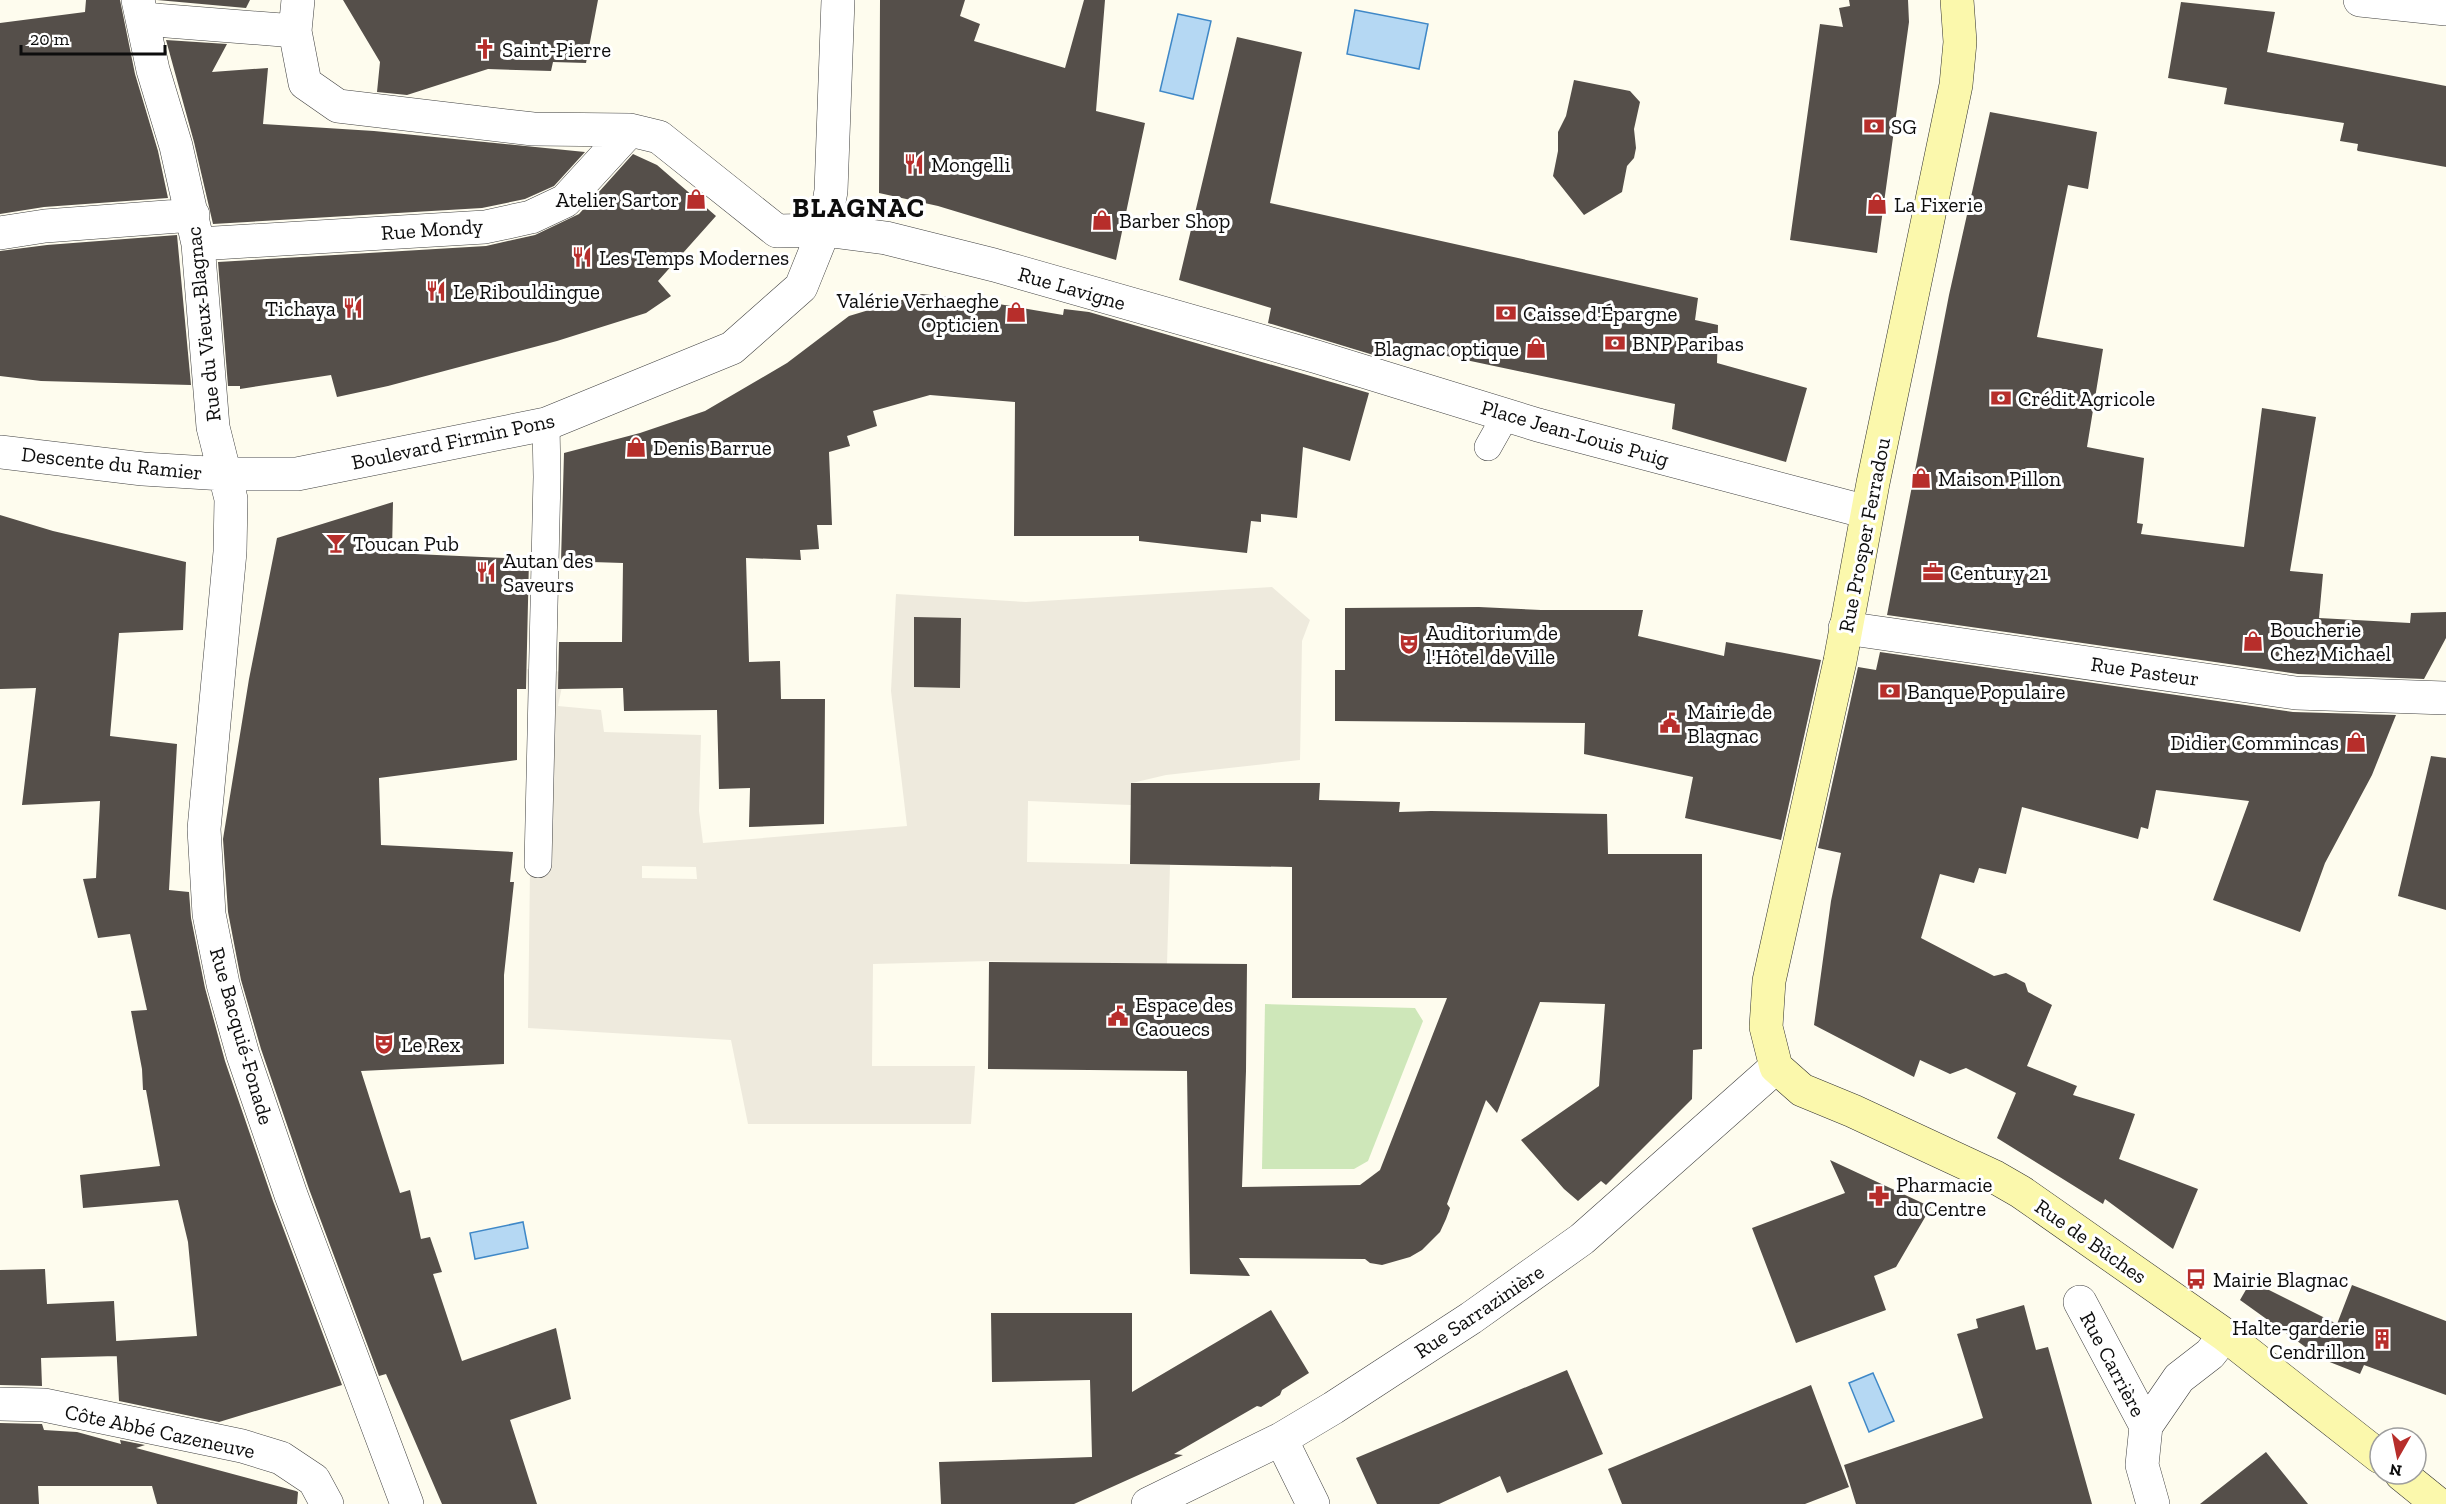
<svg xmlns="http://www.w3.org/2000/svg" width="2446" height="1504" viewBox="0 0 2446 1504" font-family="'Zilla Slab',serif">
<rect width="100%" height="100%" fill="#fefcee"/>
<!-- green -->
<path fill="#cee7b9" d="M1265,1004L1415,1008L1423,1021L1368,1161L1354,1169H1262Z"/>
<!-- plaza -->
<path fill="#eeeadd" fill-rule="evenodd" d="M1272,587L1310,620L1302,641L1300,760L1166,775L1132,783L1131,805L1028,801L1027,862L1170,865L1167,964L989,961L873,964L872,1066H975L971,1124H748L731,1040L528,1028L530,869L527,669L565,672L558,706L601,710L604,732L701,735L699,811L703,843L907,826L891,691L896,594L1026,602ZM642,866L696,867L697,879L642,878Z"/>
<!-- water -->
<path fill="#b5d8f3" stroke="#3f88c7" stroke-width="1.5" d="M1355,10L1428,24L1419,69L1347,54Z
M1178,14L1211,21L1193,99L1160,91Z
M523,1222L528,1248L475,1259L470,1233Z
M1873,1373L1894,1421L1869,1432L1849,1383Z"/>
<!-- building -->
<path fill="#554f4a" d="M86,0H120L135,74L158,151L168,198L44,207L0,214V23L85,12Z
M157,0H250L246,8Z
M343,0H598L586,63L553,62L551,71L488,69L407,95L377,92L380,62Z
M880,0H965L960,16L980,24L974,41L1065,68L1084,0H1105L1096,111L1145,123L1116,260L938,206L879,193Z
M1849,0H1908L1909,22L1877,253L1790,240L1820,24L1843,27L1839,8L1850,6Z
M2181,2L2275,12L2267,52L2446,86V167L2358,151L2357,150L2358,144L2340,141L2344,123L2224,104L2227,88L2168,78Z
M1237,37L1302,52L1270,203L1698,298L1695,320L1718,325L1717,363L1807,388L1786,462L1672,429L1675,404L1428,352L1383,345L1380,357L1268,323L1271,308L1179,280Z
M166,40L227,44L212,72L268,68L263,124L374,131L585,152L554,186L525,199L482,208L213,224L194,142Z
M1574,80L1630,91L1640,102L1634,129L1636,148L1634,158L1627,166L1622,192L1584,215L1553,176L1558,151V132L1566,116Z
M1990,112L2097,132L2088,189L2068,185L2037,337L2103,349L2087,447L2144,458L2137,523L2143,524L2141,534L2244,547L2262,408L2316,417L2290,571L2323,574L2319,618L2410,623L2411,613L2446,612V638L2424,679L2298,674L1887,615L1949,295Z
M633,154L657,165L716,216L658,281L671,296L646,313L557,341L388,386L337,397L331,375L240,389V386H228L218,262L486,246L535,235L579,214Z
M177,235L191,385L41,381L0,376V251L47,245Z
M922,294L975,300L1063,315L1064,309L1089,312L1369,393L1350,461L1303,447L1297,518L1261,514V522L1251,521L1247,553L1139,541V536H1014L1015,402L930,395L873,411L877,426L847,436L850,446L829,452L832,525H817L819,549L800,550L801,560L746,558L749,662L780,661L781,699H825L824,824L749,827L750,788L719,789L717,710L624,711L623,688L558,689L559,642H622L623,563L561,561L564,453L640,433L705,411L787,363L849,316Z
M393,502L392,553L529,559L526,689H517V760L379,778L381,845L513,852L510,882H514L504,975V1064L361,1071L400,1193L410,1190L421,1239L430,1237L442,1272L433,1274L462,1361L556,1328L571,1399L510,1420L537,1504H442L386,1374L379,1376L309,1189L261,1049L241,980L228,912L223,839L249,679L277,538Z
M0,515L53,531L186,562L183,630L119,633L110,736L177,744L169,890L189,892L191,918L205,988L225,1061L273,1201L342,1385L219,1422L119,1401L116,1341L197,1336L188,1242L178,1200L83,1208L80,1175L160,1166L146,1090H143L142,1069L131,1011L147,1010L130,934L98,938L83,879L96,878L100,801L22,805L36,688L0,689Z
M1479,607L1541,610H1643L1638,636L1724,656L1726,642L1821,660L1781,840L1685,818L1693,777L1584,754L1585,723L1335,721V670H1345V608Z
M914,617L961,618L960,688L914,687Z
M1880,652L2293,712L2396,715L2372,775L2325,863L2300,932L2213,900L2249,801L2156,790L2148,829L2141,827L2138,839L2022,807L2006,874L1979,868L1974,883L1940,874L1921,938L1994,976L2006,973L2025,983L2028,992L2052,1005L2027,1066L2077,1086L2073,1095L2135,1114L2119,1159L2198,1189L2173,1249L2105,1199L2103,1204L1997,1138L2016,1093L1966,1068L1950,1074L1920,1060L1914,1077L1814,1025L1831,901L1841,853L1818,848L1858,667L1876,670Z
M2431,756L2446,758V910L2398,896Z
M1131,783H1320L1319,800L1400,802L1399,812L1431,811L1607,814L1608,854H1702V1049L1693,1050L1692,1099L1606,1185L1601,1181L1578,1201L1564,1189L1521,1140L1599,1086L1605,1004L1540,1002L1497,1113L1486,1100L1447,1204L1450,1208L1446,1219L1440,1232L1422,1250L1410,1257L1382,1265L1370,1263L1365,1259L1239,1258L1250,1276L1190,1274L1187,1071L988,1069L989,962L1247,964L1246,1071L1242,1187L1360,1185L1380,1170L1447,998H1292V867L1130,864Z
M1830,1160L1931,1207L1896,1267L1874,1276L1886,1310L1796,1343L1752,1228L1845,1193Z
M45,1269L47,1304L114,1301L117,1356L41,1358L42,1386L0,1385V1270Z
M2251,1281L2337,1324L2352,1285L2446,1321V1395L2364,1365L2360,1374L2322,1359L2240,1300Z
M2024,1305L2036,1350L2048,1347L2092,1504H1856L1844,1465L1983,1418L1957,1334L1978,1328L1976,1319Z
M1271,1310L1309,1373L1282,1390L1280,1395L1261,1407L1257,1406L1174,1454L1183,1455L1074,1504H941L939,1462L1092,1457L1090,1380L992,1382L991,1313H1132V1392Z
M1567,1370L1603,1454L1507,1493L1500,1476L1439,1504H1377L1356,1458Z
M1811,1385L1849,1487L1805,1504H1622L1608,1469Z
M0,1423L42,1424L44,1430L77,1432L121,1444L120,1440L145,1445L136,1448L296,1491L298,1492L297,1504H157L152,1486H38L39,1504H0Z
M2266,1452L2308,1504H2200Z"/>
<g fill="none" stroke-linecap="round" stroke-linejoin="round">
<!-- lane casing -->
<g stroke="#404040" stroke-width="28">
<path id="lane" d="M1488,447L1506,415
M538,864L547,477L546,424"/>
</g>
<!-- street casing -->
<g stroke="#404040" stroke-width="34">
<path id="street" d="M138,0L153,70L176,146L198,244L213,427L231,499L230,552L204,829L209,914L223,984L243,1055L291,1195L407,1504
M298,0L295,31L305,83L338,106L533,129L630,130L659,137L777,231L824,230L886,238L994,265L1317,357L1538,425L1867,512
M2360,0L2446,9
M142,19L295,31
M0,233L45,226L193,215
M198,244L485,227L531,217L565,201L630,130
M0,452L143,469L224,474H297L546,424L732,348L801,287L824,230L831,191L838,0
M1845,628L2296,693L2446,698
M2080,1302L2146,1426
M0,1404L44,1405L242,1446L281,1458L314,1480L327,1504
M1281,1439L1313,1504
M1148,1504L1281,1439L1333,1408L1471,1318L1582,1239L1776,1067
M2153,1504L2142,1465L2146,1426L2179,1378L2210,1354L2225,1335"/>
</g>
<!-- secondary casing -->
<g stroke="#2f2f2f" stroke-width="34">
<path id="secondary" d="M1957,0L1960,42L1956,85L1873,483L1840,661L1769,981L1766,1027L1776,1067L1802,1090L1853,1111L1995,1177L2021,1192L2225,1335L2380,1457
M2401,1474L2438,1504"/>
</g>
<!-- lane -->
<use href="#lane" stroke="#fff" stroke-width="27"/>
<!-- street -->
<use href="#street" stroke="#fff" stroke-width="33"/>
<!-- secondary -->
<use href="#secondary" stroke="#fbf8ac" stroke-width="33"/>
</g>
<!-- icons -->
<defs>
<g id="church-bare" transform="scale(1.62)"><path d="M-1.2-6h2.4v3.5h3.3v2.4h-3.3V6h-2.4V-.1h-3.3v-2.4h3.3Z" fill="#b72e2b" stroke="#fff" stroke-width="2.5" paint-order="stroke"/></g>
<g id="bank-bare" transform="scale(1.62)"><path d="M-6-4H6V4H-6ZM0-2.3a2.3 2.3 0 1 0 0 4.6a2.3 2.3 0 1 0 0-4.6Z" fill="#b72e2b" stroke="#fff" stroke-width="2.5" paint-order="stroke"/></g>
<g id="restaurant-bare" transform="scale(1.62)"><path d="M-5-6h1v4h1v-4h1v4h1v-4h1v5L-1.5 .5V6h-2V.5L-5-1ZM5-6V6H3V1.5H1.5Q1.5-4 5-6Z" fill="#b72e2b" stroke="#fff" stroke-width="2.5" paint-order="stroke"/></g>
<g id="shop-bare" transform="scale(1.62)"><path d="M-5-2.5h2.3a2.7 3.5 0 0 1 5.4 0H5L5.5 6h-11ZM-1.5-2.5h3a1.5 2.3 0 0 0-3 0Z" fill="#b72e2b" stroke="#fff" stroke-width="2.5" paint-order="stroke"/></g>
<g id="bar-bare" transform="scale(1.62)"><path d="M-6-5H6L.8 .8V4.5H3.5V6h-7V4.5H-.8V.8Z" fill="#b72e2b" stroke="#fff" stroke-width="2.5" paint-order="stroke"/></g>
<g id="office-bare" transform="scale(1.62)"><path d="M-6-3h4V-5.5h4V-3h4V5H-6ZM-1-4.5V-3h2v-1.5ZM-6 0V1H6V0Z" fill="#b72e2b" stroke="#fff" stroke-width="2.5" paint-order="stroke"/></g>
<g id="theatre-bare" transform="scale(1.62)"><path d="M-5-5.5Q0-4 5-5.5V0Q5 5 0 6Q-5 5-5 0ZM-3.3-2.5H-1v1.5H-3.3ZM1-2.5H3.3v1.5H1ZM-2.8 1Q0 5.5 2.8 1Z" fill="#b72e2b" stroke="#fff" stroke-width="2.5" paint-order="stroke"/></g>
<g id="civic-bare" transform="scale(1.62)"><path d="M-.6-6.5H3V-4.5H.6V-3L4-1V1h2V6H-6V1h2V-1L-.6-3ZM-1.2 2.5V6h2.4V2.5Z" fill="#b72e2b" stroke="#fff" stroke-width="2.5" paint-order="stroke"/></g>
<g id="pharmacy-bare" transform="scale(1.62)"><path d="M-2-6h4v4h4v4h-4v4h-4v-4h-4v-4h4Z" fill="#b72e2b" stroke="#fff" stroke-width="2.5" paint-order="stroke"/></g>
<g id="bus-bare" transform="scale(1.62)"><path d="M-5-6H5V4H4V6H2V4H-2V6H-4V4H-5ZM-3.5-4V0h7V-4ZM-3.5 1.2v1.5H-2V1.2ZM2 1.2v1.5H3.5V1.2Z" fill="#b72e2b" stroke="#fff" stroke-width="2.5" paint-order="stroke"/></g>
<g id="building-bare" transform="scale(1.62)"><path d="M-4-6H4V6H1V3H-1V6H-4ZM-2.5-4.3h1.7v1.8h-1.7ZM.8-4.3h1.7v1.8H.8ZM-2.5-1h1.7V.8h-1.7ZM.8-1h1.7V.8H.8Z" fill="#b72e2b" stroke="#fff" stroke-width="2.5" paint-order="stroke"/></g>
</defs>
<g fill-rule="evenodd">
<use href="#church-bare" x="485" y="49"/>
<use href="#bank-bare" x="1874" y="126"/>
<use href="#restaurant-bare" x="914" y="164"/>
<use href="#shop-bare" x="696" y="199"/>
<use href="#shop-bare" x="1877" y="204"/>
<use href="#shop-bare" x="1102" y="220"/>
<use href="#restaurant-bare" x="582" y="257"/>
<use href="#restaurant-bare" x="436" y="291"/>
<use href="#restaurant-bare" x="353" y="308"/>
<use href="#shop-bare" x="1016" y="312"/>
<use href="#bank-bare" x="1506" y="313"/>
<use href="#bank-bare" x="1615" y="343"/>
<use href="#shop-bare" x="1536" y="348"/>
<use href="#bank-bare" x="2001" y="398"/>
<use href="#shop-bare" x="636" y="447"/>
<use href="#shop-bare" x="1921" y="478"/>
<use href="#bar-bare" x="336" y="543"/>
<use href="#restaurant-bare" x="486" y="572"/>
<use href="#office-bare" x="1933" y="572"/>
<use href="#shop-bare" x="2253" y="641"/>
<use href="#theatre-bare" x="1409" y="644"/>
<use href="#bank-bare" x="1890" y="691"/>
<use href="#civic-bare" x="1670" y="723"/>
<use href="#shop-bare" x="2356" y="742"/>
<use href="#civic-bare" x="1118" y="1016"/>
<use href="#theatre-bare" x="384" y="1044"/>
<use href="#pharmacy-bare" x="1879" y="1196"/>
<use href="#bus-bare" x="2196" y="1279"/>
<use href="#building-bare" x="2382" y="1339"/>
</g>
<g text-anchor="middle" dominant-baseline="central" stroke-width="6" stroke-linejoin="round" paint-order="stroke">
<!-- poi labels -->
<g font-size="21" fill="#0d0d0d" stroke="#fff" text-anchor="start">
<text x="502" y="49">Saint-Pierre</text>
<text x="1891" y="126">SG</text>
<text x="931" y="164">Mongelli</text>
<text x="679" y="199" text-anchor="end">Atelier Sartor</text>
<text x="1894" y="204">La Fixerie</text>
<text x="1119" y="220">Barber Shop</text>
<text x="599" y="257">Les Temps Modernes</text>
<text x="453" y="291">Le Ribouldingue</text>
<text x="999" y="300" text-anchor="end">Valérie Verhaeghe<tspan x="999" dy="24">Opticien</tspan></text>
<text x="336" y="308" text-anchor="end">Tichaya</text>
<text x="1523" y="313">Caisse d'Épargne</text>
<text x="1632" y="343">BNP Paribas</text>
<text x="1519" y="348" text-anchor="end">Blagnac optique</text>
<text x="2018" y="398">Crédit Agricole</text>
<text x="653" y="447">Denis Barrue</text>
<text x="1938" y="478">Maison Pillon</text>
<text x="353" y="543">Toucan Pub</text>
<text x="503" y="560">Autan des<tspan x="503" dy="24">Saveurs</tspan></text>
<text x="1950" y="572">Century 21</text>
<text x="2270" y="629">Boucherie<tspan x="2270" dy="24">Chez Michael</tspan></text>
<text x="1426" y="632">Auditorium de<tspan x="1426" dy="24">l'Hôtel de Ville</tspan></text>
<text x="1907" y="691">Banque Populaire</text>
<text x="1687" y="711">Mairie de<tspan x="1687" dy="24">Blagnac</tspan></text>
<text x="2339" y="742" text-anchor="end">Didier Commincas</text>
<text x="1135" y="1004">Espace des<tspan x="1135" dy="24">Caouecs</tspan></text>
<text x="401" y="1044">Le Rex</text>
<text x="1896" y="1184">Pharmacie<tspan x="1896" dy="24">du Centre</tspan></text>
<text x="2213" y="1279">Mairie Blagnac</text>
<text x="2365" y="1327" text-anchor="end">Halte-garderie<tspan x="2365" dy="24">Cendrillon</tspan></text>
</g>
<!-- street labels -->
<g font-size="21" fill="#0d0d0d" stroke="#fff">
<text transform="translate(432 229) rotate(-4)">Rue Mondy</text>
<text transform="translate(1072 288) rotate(16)">Rue Lavigne</text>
<text transform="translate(203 324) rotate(-96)">Rue du Vieux-Blagnac</text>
<text transform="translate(1575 433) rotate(16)">Place Jean-Louis Puig</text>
<text transform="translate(453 441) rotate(-12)">Boulevard Firmin Pons</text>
<text transform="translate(112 463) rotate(6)">Descente du Ramier</text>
<text transform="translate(1864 535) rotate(-79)">Rue Prosper Ferradou</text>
<text transform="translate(2145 671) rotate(8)">Rue Pasteur</text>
<text transform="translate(242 1036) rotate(74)">Rue Bacquié-Fonade</text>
<text transform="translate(2091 1241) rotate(35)">Rue de Bûches</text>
<text transform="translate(1479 1311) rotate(-34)">Rue Sarrazinière</text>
<text transform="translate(2113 1364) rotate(62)">Rue Carrière</text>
<text transform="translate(160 1431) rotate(12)">Côte Abbé Cazeneuve</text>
</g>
<!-- district labels -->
<g font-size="27" font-weight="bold" letter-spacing="1.5" fill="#0d0d0d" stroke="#fff">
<text x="859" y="208">BLAGNAC</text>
</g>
</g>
<!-- north arrow -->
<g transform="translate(2398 1456) rotate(189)"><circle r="28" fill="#ffffff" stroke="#9e9e9e" stroke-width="1.5"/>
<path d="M0-4.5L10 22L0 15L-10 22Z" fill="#b72e2b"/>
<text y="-9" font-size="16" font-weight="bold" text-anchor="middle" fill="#0d0d0d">N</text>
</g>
<!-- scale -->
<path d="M21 45v9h144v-9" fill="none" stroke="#0d0d0d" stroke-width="3"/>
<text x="30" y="45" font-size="18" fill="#0d0d0d" stroke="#ffffff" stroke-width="4.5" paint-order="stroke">20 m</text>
</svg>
